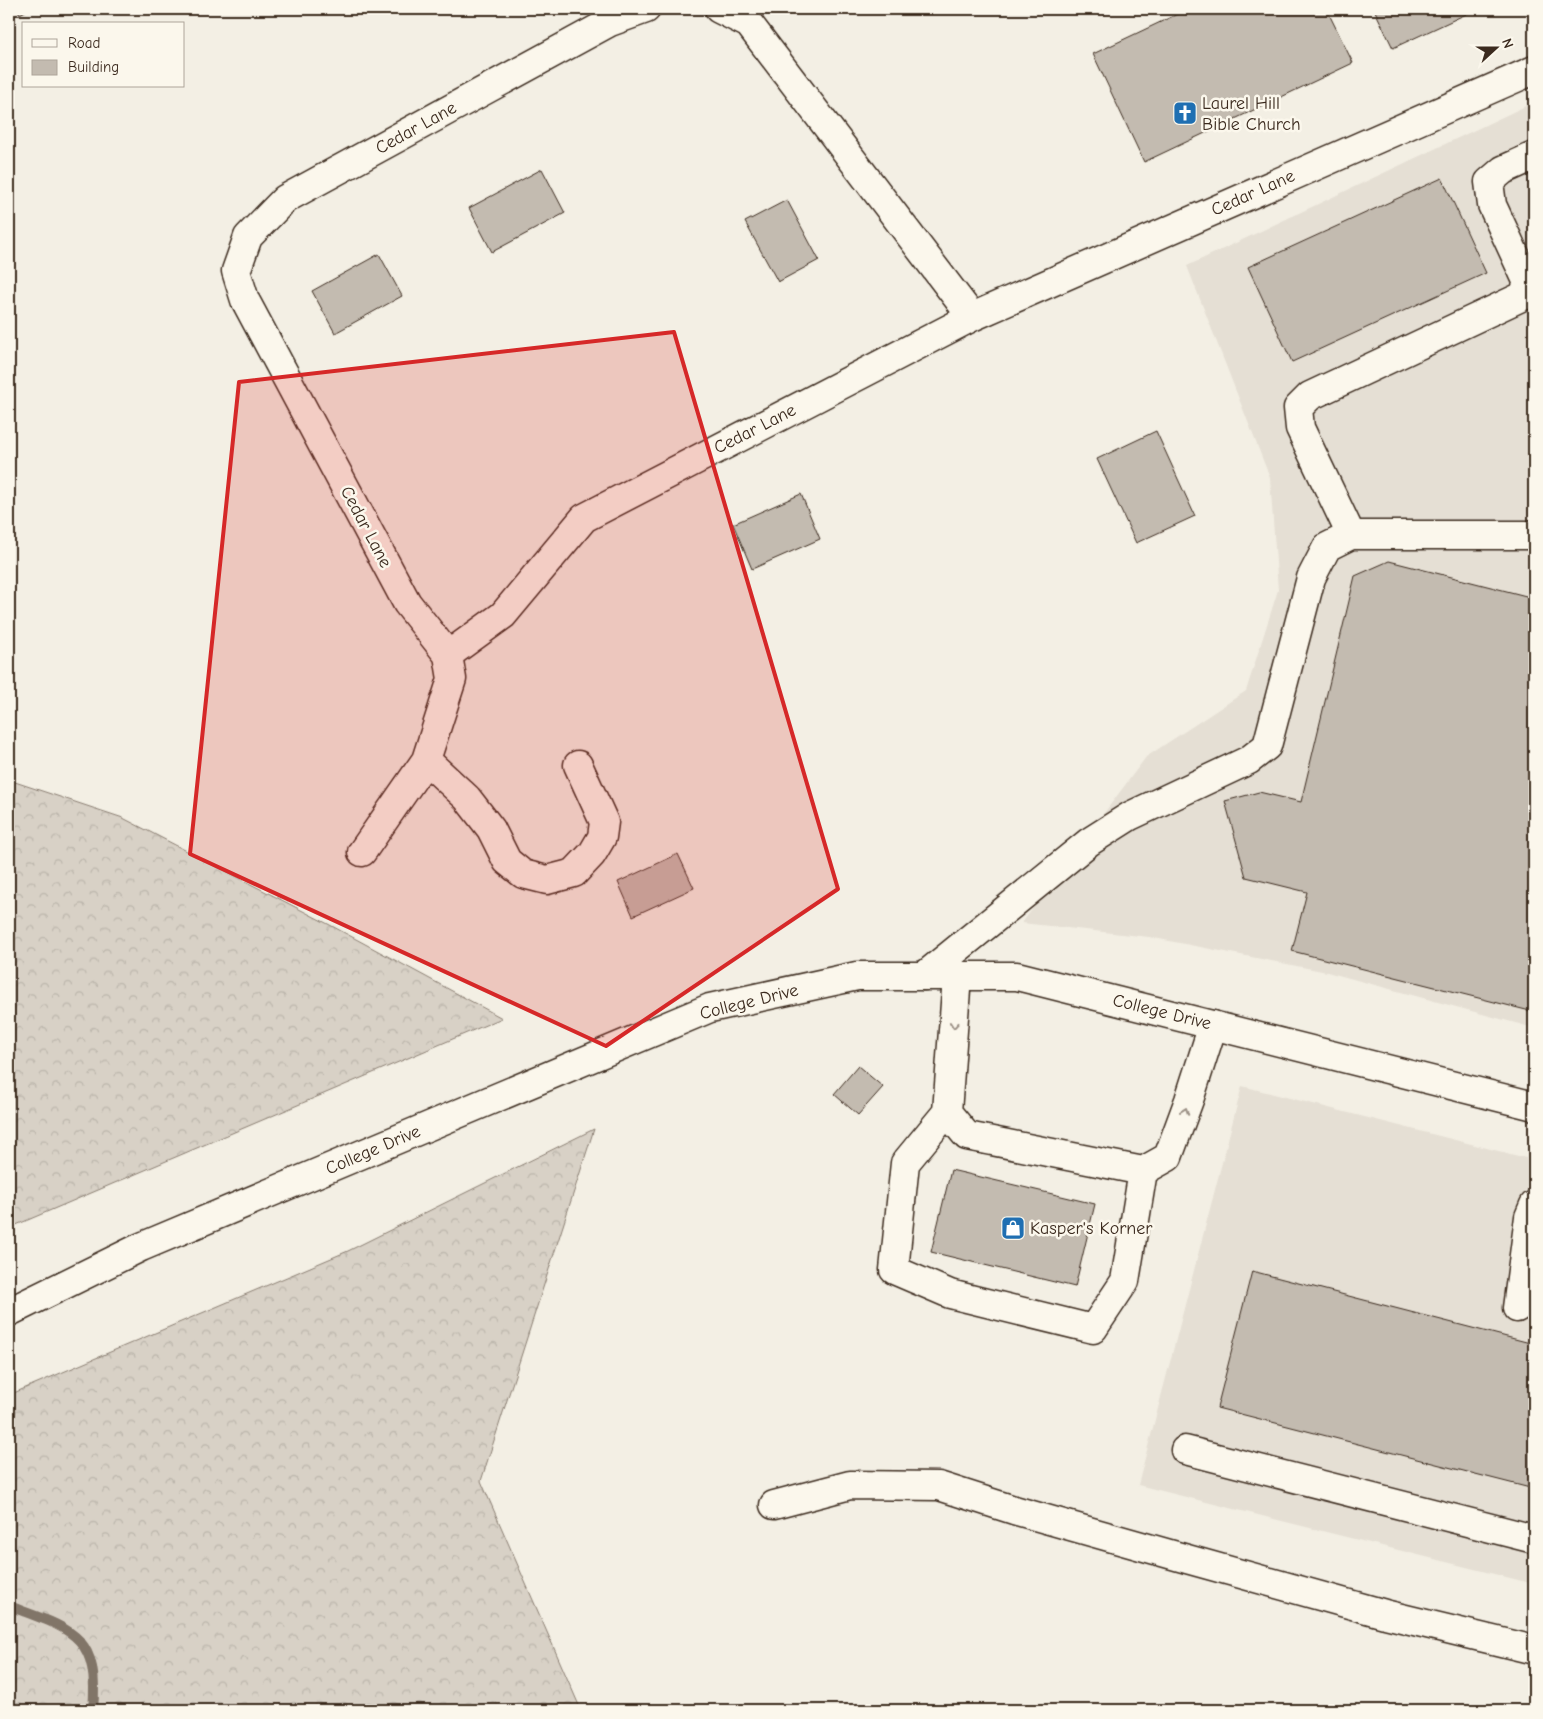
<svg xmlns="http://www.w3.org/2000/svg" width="1543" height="1719" viewBox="0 0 1543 1719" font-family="'Comic Neue',sans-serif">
<defs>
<pattern id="forest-crowns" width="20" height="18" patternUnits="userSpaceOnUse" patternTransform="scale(1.25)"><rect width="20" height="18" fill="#d8d1c6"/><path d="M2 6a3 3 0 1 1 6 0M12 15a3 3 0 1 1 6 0" fill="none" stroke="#bab4aa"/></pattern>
</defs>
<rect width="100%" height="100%" fill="#f3efe4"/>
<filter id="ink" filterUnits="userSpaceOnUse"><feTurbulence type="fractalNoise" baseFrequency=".02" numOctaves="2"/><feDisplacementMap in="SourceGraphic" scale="10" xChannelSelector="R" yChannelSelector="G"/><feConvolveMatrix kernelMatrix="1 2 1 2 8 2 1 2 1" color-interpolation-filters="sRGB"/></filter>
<g filter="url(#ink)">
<!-- built -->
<path fill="#e5dfd4" d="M1534,102V1028L1327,972L1149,937L1022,923L1146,757L1246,691L1278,590L1270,478L1187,266Z
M1242,1086L1534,1160V1584L1138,1485Z"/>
<!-- forest -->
<path fill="url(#forest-crowns)" stroke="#8a7e72" d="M9,780L123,818L330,925L502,1018L9,1228Z
M594,1129L481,1481L581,1710H9V1395L348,1251Z"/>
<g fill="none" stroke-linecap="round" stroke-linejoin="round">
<!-- stream -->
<path stroke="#817468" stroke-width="10" d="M9,1606C71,1629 100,1634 93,1710"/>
</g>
<!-- building -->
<path fill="#c3bbb0" stroke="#3b2a1e" d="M17,9H29L20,14Z
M1188,9H1330L1327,10L1353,63L1144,162L1093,54Z
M1374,9H1477L1393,48Z
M542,169L565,213L492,252L469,208Z
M1442,178L1486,273L1292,362L1248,267Z
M787,200L819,260L778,282L745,222Z
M379,254L402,296L335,333L312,291Z
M1156,431L1195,516L1136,543L1097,459Z
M801,494L820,539L752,569L733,524Z
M1389,561L1534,598V1012L1292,951L1307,892L1246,877L1225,801L1259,792L1301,802L1355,576Z
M678,854L694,888L633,916L618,882Z
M858,1066L883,1087L858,1115L834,1094Z
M951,1170L1095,1204L1075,1287L931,1252Z
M1252,1271L1534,1344V1489L1217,1408Z"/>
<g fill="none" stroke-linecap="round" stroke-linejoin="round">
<!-- minor casing -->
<g stroke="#3b2a1e" stroke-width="31">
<path id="minor" d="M646,9L610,22L285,199L248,237L236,271L245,300L407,603L448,655L503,615L584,518L972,317L749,24L719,9
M972,317L1534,70
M1351,535L1300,428L1298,408L1310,396L1523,296L1528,283L1492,205L1489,182L1503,170L1534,156
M426,760L467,798L491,829L507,861L523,874L547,880L574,873L592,854L602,837L604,822L578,765
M362,852L426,760L452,679L448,655
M924,976L1089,842L1130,816L1249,760L1267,746L1311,578L1327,547L1351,535H1534
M957,976L947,1112L905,1163L894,1270L950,1294L1093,1329L1125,1281L1143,1171
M947,1112L967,1136L1143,1171L1168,1157L1189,1100L1213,1025
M1517,1308L1529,1217L1534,1205
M1185,1450L1534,1539
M774,1505L850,1485L939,1486L1014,1510L1187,1559L1385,1614L1534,1650"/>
</g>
<!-- major casing -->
<g stroke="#3b2a1e" stroke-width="31">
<path id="major" d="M9,1312L141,1247L710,1008L857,976H1017L1534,1106"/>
</g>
<!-- minor -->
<use href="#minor" stroke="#fbf7ec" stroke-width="28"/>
<!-- major -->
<use href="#major" stroke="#fbf7ec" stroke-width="28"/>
</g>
<!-- one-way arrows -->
<defs><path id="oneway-chevron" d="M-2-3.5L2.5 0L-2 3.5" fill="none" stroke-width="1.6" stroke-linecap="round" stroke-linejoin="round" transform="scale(1.25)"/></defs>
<g stroke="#9b9085">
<use href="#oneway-chevron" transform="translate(954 1025) rotate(95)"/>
<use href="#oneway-chevron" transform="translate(1185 1111) rotate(-70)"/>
</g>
</g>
<!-- marked area -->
<path fill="#d62828" fill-opacity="0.2" stroke="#d62828" stroke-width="4" stroke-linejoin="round" d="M674,332L838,889L606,1046L190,854L239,382Z"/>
<!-- icons -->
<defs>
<g id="church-square" transform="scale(1.25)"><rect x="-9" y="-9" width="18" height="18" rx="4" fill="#1f6fb2" stroke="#fbf7ec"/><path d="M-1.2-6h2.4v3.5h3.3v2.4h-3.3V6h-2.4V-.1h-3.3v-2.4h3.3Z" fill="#fff"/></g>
<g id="shop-square" transform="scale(1.25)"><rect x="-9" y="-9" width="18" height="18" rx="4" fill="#1f6fb2" stroke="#fbf7ec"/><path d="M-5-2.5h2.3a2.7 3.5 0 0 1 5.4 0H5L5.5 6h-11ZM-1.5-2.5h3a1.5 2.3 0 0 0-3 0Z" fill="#fff"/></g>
</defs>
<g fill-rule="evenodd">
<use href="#church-square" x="1185" y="113"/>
<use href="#shop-square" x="1013" y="1228"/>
</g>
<g text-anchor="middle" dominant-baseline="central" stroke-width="5" stroke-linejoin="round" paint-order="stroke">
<!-- poi labels -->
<g font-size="18" fill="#3b2a1e" stroke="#fbf7ec" text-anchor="start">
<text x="1202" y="103">Laurel Hill<tspan x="1202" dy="21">Bible Church</tspan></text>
<text x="1030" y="1228">Kasper's Korner</text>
</g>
<!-- street labels -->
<g font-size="18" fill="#3b2a1e" stroke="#fbf7ec">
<text transform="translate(416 128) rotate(-29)">Cedar Lane</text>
<text transform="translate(1253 193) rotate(-24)">Cedar Lane</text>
<text transform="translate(755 429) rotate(-27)">Cedar Lane</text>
<text transform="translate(366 527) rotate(62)">Cedar Lane</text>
<text transform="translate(749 1002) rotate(-14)">College Drive</text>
<text transform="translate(1162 1012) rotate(14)">College Drive</text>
<text transform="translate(373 1150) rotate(-23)">College Drive</text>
</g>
</g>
<!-- margin -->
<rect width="1543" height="1719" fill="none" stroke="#fbf7ec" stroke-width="30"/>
<rect x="15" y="15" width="1513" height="1689" fill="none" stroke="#3b2a1e" stroke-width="2" filter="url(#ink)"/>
<!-- legend -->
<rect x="22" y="22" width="162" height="65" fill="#fbf7ec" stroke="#aea59a"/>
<rect x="32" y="39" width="25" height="8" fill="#fbf7ec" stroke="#aea59a"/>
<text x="68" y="48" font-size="15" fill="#3b2a1e">Road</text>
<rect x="32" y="60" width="25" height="15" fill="#c3bbb0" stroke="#aea59a"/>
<text x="68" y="72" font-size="15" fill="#3b2a1e">Building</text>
<!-- north arrow -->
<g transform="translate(1496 48) rotate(69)" stroke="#fbf7ec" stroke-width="4" paint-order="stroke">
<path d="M0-4L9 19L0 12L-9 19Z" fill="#3b2a1e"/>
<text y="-8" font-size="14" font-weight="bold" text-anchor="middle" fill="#3b2a1e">N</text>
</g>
</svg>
